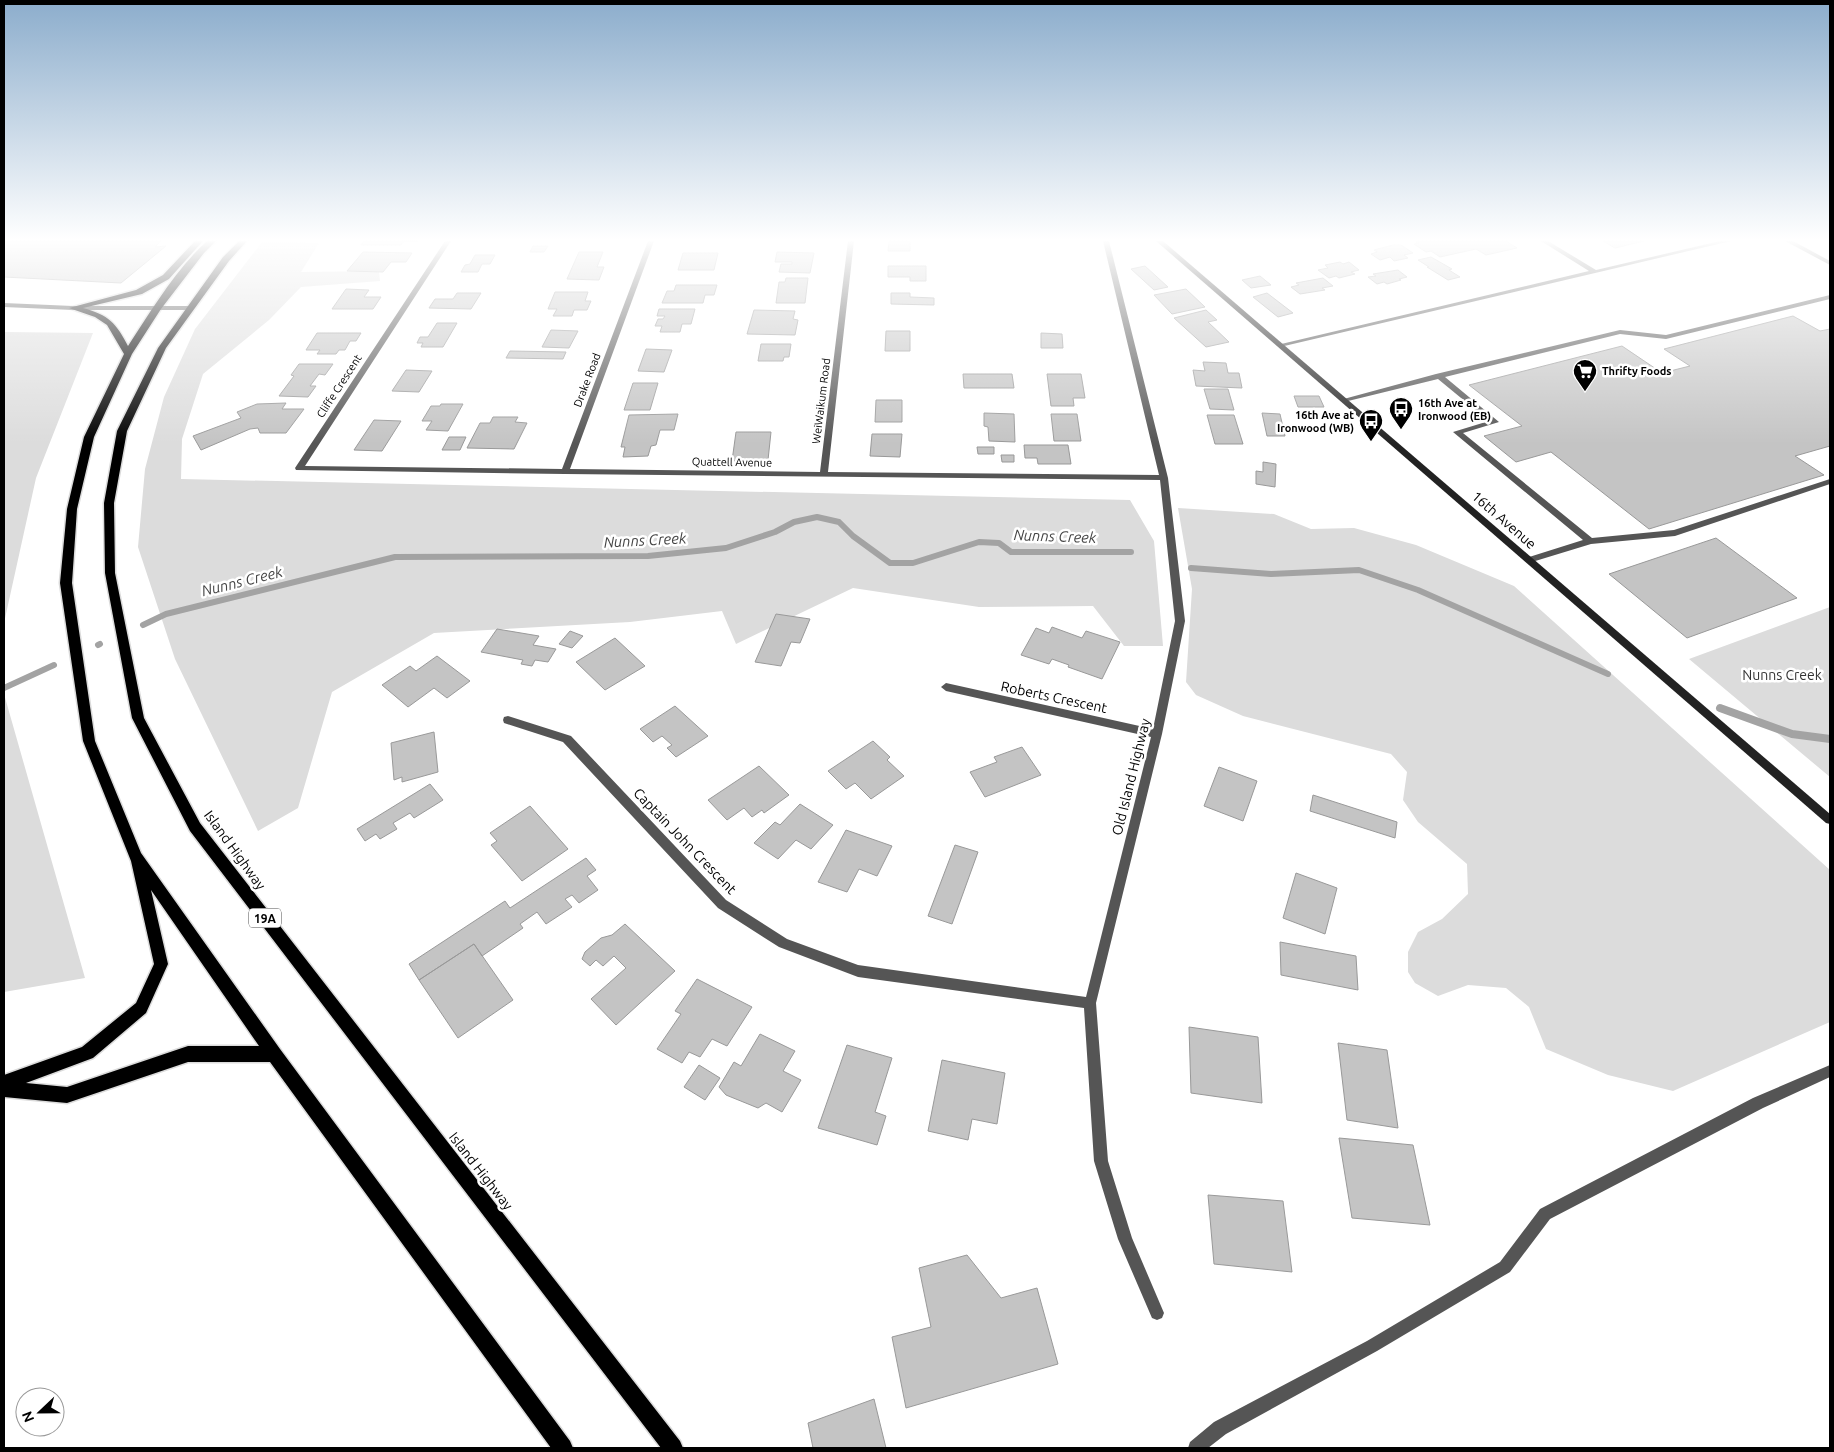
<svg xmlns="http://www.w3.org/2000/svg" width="1834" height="1452" viewBox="0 0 1834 1452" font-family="Ubuntu,sans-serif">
<rect width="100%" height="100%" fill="#fff"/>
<!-- green -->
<path fill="#dcdcdc" d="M262,242L319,243L301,272L379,271L380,281L301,287L269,320L203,374L182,439L181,479L1130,500L1154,541L1163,646H1124L1093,606L979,607L853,588L736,644L722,611L630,622L434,633L332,692L298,808L258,831L175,659L138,547L145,469L164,397L195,329Z
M4,332L93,333L36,478L4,623Z
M1178,508L1274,514L1311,529L1354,528L1416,545L1514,586L1830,870V1022L1673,1091L1608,1075L1546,1049L1529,1007L1506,988L1468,985L1438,996L1415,983L1408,972V952L1418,932L1442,919L1468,894L1467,864L1418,822L1403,800L1407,772L1391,754L1243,716L1196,695L1186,682L1192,589Z
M1830,607V777L1689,659Z
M4,694L85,978L4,992Z"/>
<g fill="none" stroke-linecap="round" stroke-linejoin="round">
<!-- stream-far1 -->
<path stroke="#a3a3a3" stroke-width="6" d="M1191,568L1271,574L1359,570L1418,590L1608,674
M143,625L166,614L395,557L648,556L726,548L775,532L794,522L817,517L839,522L853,536L890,563H913L979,542L999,543L1011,552H1131
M98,645L100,644
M4,688L54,665"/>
<!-- stream -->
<path stroke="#a3a3a3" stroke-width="8" d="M1720,708L1792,734L1830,739"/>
</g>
<!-- building -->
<path fill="#c4c4c4" stroke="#999" d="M4,241H161L155,247L166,246L121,283L4,277Z
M364,241H418H404L401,245H361Z
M889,241H910V251H888Z
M1506,241L1517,248L1486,255L1476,249L1440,257L1431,251L1426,252L1414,244L1419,243L1416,242L1419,241Z
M1603,241H1644L1615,248Z
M1393,245H1401L1413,253L1404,255L1408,258L1394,261L1390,257L1380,260L1371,254L1377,252L1374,250Z
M533,246H548L544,252H530Z
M363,252L412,253L406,262H391L383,272L347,271Z
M579,252H603L597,267H604L599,280L567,279Z
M777,252L814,253L810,273L779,272L781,264H792V262H775Z
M683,253H718L714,270H678Z
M475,255H495L490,264H482L478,272H461L465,265L470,264Z
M1431,257L1452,269L1449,270L1460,277L1448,280L1427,267H1429L1418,260Z
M1340,262L1343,264L1349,262L1359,270L1351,272L1355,274L1339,278L1336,276L1329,278L1318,270L1328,268L1325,265Z
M888,266H926V281H910V277H888Z
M1145,266L1168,287L1154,290L1131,269Z
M1398,270L1407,277L1399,279L1401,280L1387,284L1384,282L1377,284L1368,277L1376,276L1373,274Z
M1260,276L1271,285L1251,288L1242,280Z
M786,278H808L805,303H776L779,282H785Z
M1323,278L1333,286L1322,288L1325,290L1300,294L1291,287L1299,285L1296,283Z
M676,285H717L714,295H705L703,303H662L667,291H674Z
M346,289L369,290L364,297H381L373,309H332Z
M1186,289L1205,307L1172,314L1154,295Z
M555,292H588L585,301H591L587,310H574L572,316H553L557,309H548Z
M457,293H481L471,309L429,308L435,299H453Z
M891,293H910V297L934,298V305L891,304Z
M1267,293L1293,313L1278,317L1253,297Z
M659,309H695L691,324H682L680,332H660L662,326H655L658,319H663L665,316H657Z
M754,310L795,311L793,319L798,320L795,335L747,334Z
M1206,310L1217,320L1208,322L1229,342L1206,347L1174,318Z
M1793,316L1820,331L1830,329V446L1795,456L1824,475L1649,529L1551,452L1516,462L1484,436L1522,426L1469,385L1622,346L1662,373L1690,366L1664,349Z
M437,323H457L443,347H421L423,343H417L420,337H428Z
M551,330L578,331L569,348L542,347Z
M886,331H910V351H885Z
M317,333H361L356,341H350L345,350H339L336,354H317L320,350H306Z
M1041,333L1062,334L1063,348H1041Z
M761,344H791L789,357H784L783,361H758Z
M646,349L672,350L664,372L638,371Z
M510,351L566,352L563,359L506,358Z
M1203,362L1226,363L1228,373H1239L1242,388L1196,386L1193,370L1205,371Z
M299,364H333L325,375L319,374L310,386H316L308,397L279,396L294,376L291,375Z
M406,370L432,371L419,392L392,391Z
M963,374H1012L1014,388H964Z
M1047,374H1081L1085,398H1073L1074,406H1051Z
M633,383H658L650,410H624Z
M1204,389H1228L1234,410L1210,409Z
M1294,396H1319L1324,407H1298Z
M876,400H902V422H875Z
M286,403L282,409H304L286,433H260L258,428L250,429L201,450L193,436L241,418L237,412L257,404Z
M441,404H463L448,431L426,430L432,421H422L431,406H440Z
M984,413L1014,414L1015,442L989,441L988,427L984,426Z
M1262,413L1280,414L1285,436H1267Z
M678,414L674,430H660L656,445L651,446L648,456L623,457L625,447H621L629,415Z
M1051,414H1077L1081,441H1054Z
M1207,415H1234L1243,444H1215Z
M493,417H518L515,422L527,423L514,449L467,448L480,423H490Z
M374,420L401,421L382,451L354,450Z
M736,432H771L768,460L732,461Z
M872,434H902L900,457L870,456Z
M449,437H466L460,450H442Z
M1024,445H1068L1071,464H1038L1037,458H1025Z
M977,447H994V454H978Z
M1001,455H1014V462H1002Z
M1263,462L1276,464L1275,487L1256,484V471L1263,472Z
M1716,538L1797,598L1687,638L1609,574Z
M776,614L810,619L800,643L791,642L781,666L755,662Z
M1052,627L1082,638L1086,631L1120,642L1102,679L1068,667L1069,665L1052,659L1049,664L1021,655L1036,628L1049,633Z
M497,629L539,636L533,645L556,649L548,662L535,660L532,666L521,664L523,660L481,652Z
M570,631L583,636L572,648L559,644Z
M615,638L645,666L605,690L576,662Z
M437,656L470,681L447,698L434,688L408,707L382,685L410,666L416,671Z
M675,706L708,736L676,757L667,748L672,745L662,736L653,742L640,729Z
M434,732L438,772L402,782V777L394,780L391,743Z
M873,741L890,757L887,760L904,776L871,799L855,783L846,789L828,771Z
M1022,747L1041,775L985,797L970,772L997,762L994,757Z
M759,766L789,795L764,813L762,810L752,817L744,808L727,820L708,800Z
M1219,767L1257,781L1243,821L1204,806Z
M430,784L443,800L414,818L410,813L393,823L397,829L380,839L376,834L365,841L357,829Z
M1313,795L1397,822L1395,838L1310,811Z
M800,804L833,825L811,849L796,840L778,859L754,843L775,822L780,825Z
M530,806L568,849L522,881L491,845L497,841L490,833Z
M846,830L892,846L877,876L859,869L847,892L818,882Z
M955,845L978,852L952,924L928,916Z
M586,858L596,870L587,876L598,890L579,903L572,895L565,899L572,907L546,924L537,912L520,924L523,928L482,956L474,944L419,980L409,964L505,901L510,908Z
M1296,873L1337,888L1325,934L1283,918Z
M625,924L675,971L616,1025L591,999L626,968L614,956L603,966L596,960L590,966L582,959L585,952L601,938L612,935Z
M1280,942L1356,956L1358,990L1281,975Z
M474,944L513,1000L458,1038L419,980Z
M697,979L752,1007L727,1046L712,1039L700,1057L689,1052L682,1063L657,1049L681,1014L675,1011Z
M1189,1027L1258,1037L1262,1103L1191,1093Z
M760,1034L795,1051L783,1071L801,1080L782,1112L766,1103L758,1108L726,1095L719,1087L734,1062L741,1066Z
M1338,1043L1387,1050L1398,1128L1347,1120Z
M847,1045L892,1058L875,1112L886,1116L877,1145L818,1128Z
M942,1060L1005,1073L997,1124L972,1119L968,1140L928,1131Z
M699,1065L720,1078L705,1100L684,1087Z
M1339,1138L1413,1145L1430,1225L1352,1218Z
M1208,1195L1283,1201L1292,1272L1214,1264Z
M967,1255L1001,1298L1037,1288L1058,1364L906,1408L892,1337L931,1327L919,1268Z
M874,1399L886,1448H813L808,1423Z"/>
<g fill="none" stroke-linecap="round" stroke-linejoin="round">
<!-- primary casing -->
<g stroke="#dbdbdb" stroke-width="3">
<path id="primary" d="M195,241H203L169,279L142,294L83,308C109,315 116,323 128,346C151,311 176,269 207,241H216L204,253L161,309L132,354L94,437L77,509L72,583L95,741L141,853L280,1049L570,1441L573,1448H551L270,1062H188L67,1103L4,1097V1075L82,1047L136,1003L154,964L131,861L83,741L60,583L67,509L84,437L124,354L107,325L95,317L69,308L136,290L163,275ZM151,890L259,1046H188L67,1087L26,1083L93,1058L146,1013L168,964Z
M239,241H247L229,261L166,348L127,431L114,503L115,573L144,718L200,823L680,1441L683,1448H661L190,831L132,718L105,573L104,503L117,431L158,348L223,257Z"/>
</g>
<!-- lane -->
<path fill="#555" fill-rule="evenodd" d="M1785,241H1793L1830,261V265Z
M1830,295V299L1666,339L1620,334L1445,377L1499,422L1463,433L1592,538L1674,530L1830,479V484L1675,536L1591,544L1532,562H1526L1525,560L1526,558L1583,540L1453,432L1489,421L1438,379L1344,402L1340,400L1436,374L1620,330L1666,335Z
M1830,1065V1077L1763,1108L1550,1219L1510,1272L1377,1351L1226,1434L1208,1448H1188L1190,1442L1214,1422L1367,1341L1500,1262L1540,1209L1753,1098Z"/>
<!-- street -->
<path fill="#555" fill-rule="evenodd" d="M445,241H451L305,466L562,469L648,241H654L570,469L820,472L848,241H854L828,472L1159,475L1103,241H1109L1168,478L1185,621L1162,734L1096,1003L1108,1161L1132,1238L1164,1313L1162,1318L1157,1320L1152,1318L1118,1239L1094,1161L1084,1008L858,977L779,947L718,908L563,742L504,723L503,720L504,717L508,716L571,736L726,900L787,939L858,965L1086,997L1151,737L946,691L941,687L946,683L1153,729L1175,621L1160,480L565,474L296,470L295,468Z
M1541,241H1548L1596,270L1720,241H1731L1280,347L1277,345L1589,271Z
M4,303L73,306H189L192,308L189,310H73L4,307Z"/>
<!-- secondary -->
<path fill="#222" fill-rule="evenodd" d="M1156,241H1163L1830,814V824L1826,823Z"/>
<!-- primary -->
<use href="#primary" fill="#000" fill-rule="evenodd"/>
</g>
<!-- sky -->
<linearGradient id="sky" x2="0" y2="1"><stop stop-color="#8cadcc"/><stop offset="0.54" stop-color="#fff"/><stop offset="1" stop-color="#fff" stop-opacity="0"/></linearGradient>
<rect width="1834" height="444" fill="url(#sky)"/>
<!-- icons -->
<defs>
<g id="supermarket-pin" transform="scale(1.25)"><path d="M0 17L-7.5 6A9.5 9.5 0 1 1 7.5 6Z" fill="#000" stroke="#fff"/><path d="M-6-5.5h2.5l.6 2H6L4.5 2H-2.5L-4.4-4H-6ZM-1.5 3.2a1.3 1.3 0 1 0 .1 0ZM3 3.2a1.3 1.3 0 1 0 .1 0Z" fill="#fff"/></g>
<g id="bus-pin" transform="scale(1.25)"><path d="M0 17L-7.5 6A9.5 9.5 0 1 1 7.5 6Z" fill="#000" stroke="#fff"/><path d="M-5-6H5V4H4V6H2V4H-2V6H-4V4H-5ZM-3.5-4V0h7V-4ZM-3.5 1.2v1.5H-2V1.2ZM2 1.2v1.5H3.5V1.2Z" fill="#fff"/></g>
</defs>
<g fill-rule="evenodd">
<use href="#supermarket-pin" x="1585" y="371"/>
<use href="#bus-pin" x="1401" y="409"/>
<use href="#bus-pin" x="1371" y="421"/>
</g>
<g text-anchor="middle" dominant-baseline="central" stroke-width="5" stroke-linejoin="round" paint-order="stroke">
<!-- far-poi labels -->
<g font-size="11" font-weight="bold" fill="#000" stroke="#fff" text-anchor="start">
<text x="1602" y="371">Thrifty Foods</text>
<text x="1418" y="403">16th Ave at<tspan x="1418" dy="13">Ironwood (EB)</tspan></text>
<text x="1354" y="415" text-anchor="end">16th Ave at<tspan x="1354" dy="13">Ironwood (WB)</tspan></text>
</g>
<!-- far-street labels -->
<g font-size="11" fill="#000" stroke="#fff">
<text transform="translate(587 380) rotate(-69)">Drake Road</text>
<text transform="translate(339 386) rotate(-57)">Cliffe Crescent</text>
<text transform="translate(821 401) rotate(-83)">WeiWaikum Road</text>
<text transform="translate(732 462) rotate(1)">Quattell Avenue</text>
</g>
<!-- shield labels -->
<rect fill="#fff" stroke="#4c4c4c" stroke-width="1" x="249" y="908.5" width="32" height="19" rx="4"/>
<g font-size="12" font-weight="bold" fill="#000">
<text x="265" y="918">19A</text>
</g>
<!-- street labels -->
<g font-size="14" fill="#000" stroke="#fff">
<text transform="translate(1504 520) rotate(41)">16th Avenue</text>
<text transform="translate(1054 697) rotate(12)">Roberts Crescent</text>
<text transform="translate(1131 777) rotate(-76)">Old Island Highway</text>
<text transform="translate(685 841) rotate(46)">Captain John Crescent</text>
<text transform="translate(235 850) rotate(54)">Island Highway</text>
<text transform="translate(481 1171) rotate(52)">Island Highway</text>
</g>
<!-- park labels -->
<g font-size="14" fill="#333" stroke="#fff">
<text x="1782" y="675">Nunns Creek</text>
</g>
<!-- water labels -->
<g font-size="15" font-style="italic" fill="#444" stroke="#fff">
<text transform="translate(1055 536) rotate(2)">Nunns Creek</text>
<text transform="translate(645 540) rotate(-3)">Nunns Creek</text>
<text transform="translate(242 581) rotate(-14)">Nunns Creek</text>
</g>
</g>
<!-- border -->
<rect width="1834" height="1452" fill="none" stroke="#000000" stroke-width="10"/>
<!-- north arrow -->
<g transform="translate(40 1412) rotate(248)"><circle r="24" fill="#ffffff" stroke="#999999"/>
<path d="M0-4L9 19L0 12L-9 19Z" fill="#000000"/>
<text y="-8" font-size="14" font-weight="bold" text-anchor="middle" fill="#000000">N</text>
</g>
</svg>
